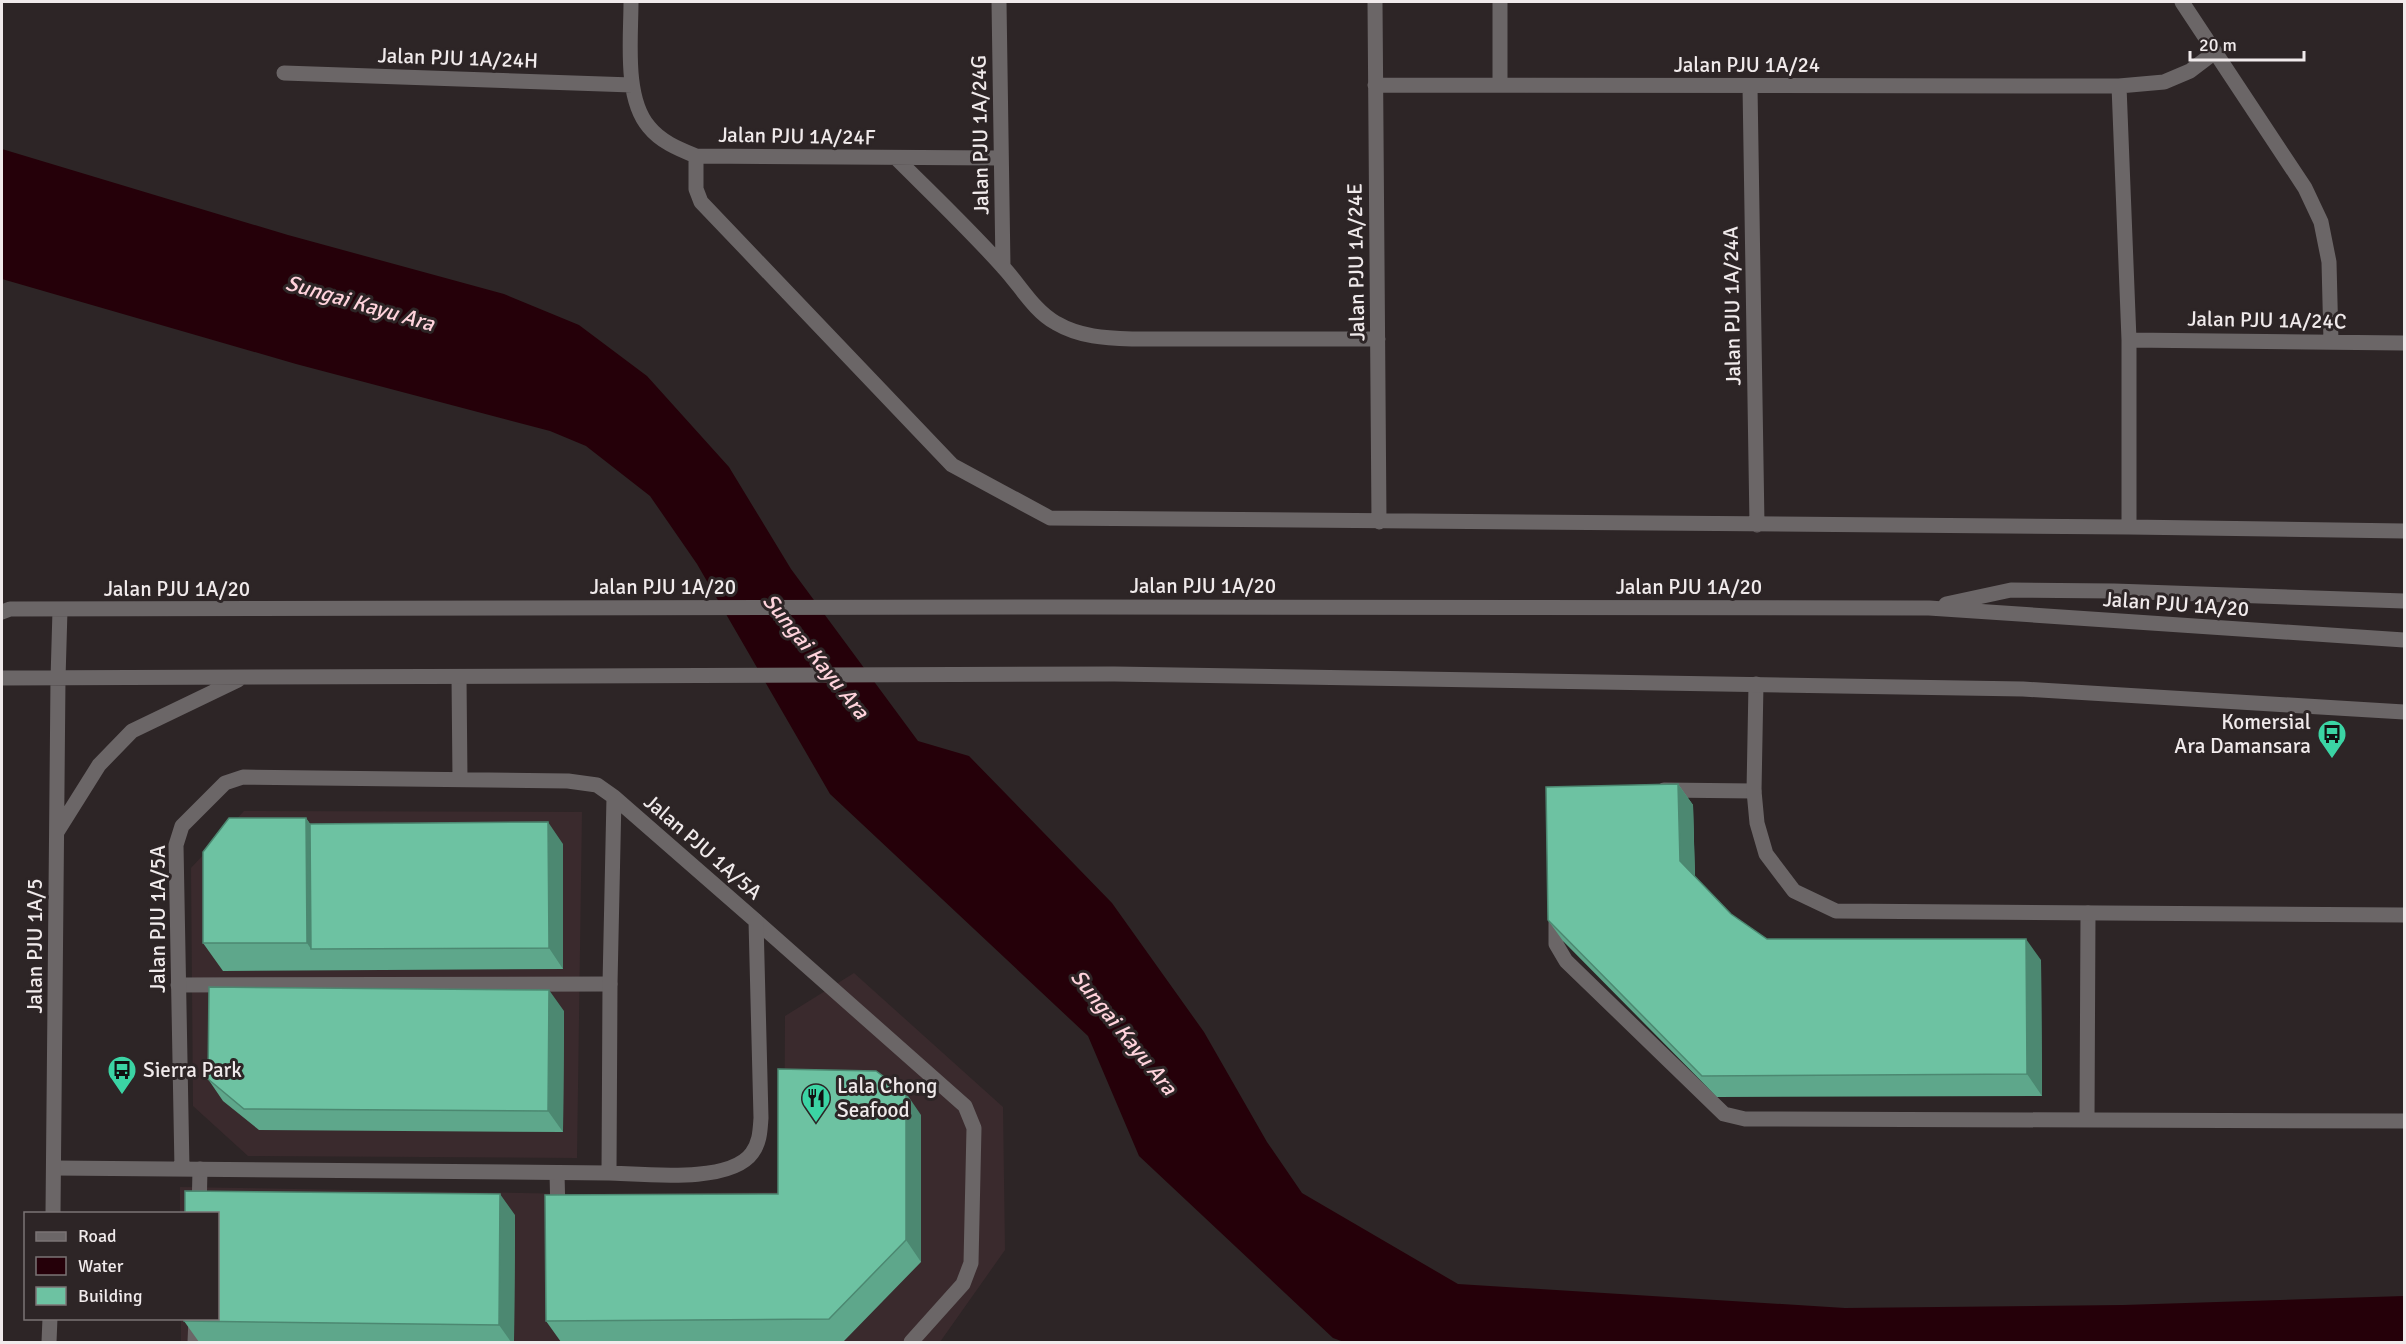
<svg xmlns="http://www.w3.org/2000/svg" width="2406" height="1344" viewBox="0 0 2406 1344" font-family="Signika,sans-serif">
<rect width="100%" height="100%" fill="#2d2526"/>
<!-- built -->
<path fill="#3a2a2d" d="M244,811L582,812L577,1158L248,1156L193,1106L191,868Z
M854,973L1003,1107L1005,1250L940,1342H181V1319L218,1318V1214L180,1213V1187L574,1194L784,1192L785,1016Z"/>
<!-- water -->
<path fill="#250009" d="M2,149L288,235L504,294L579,325L647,376L729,467L791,569L918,741L969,756L1112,903L1204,1032L1267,1142L1302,1193L1458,1284L1845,1308L2123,1305L2404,1296V1342H1344L1333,1338L1139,1156L1088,1036L830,794L697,564L650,496L586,446L550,431L296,364L2,279Z"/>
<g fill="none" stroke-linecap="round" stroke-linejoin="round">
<!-- service -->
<path stroke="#6b6667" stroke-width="15" d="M1664,790L1754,791
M1556,912V944L1566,961L1724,1114L1745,1119L2404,1121
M756,921L965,1106L974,1128L971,1263L963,1284L911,1342
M178,985L610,984
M2087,1120L2088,913
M557,1173L558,1214
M199,1214L200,1169
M195,1342L196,1318"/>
<!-- minor -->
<path stroke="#6b6667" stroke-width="15" d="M631,2C631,39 624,98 649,127C661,142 679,149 696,156L1000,158
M999,2L1003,267
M1375,2L1379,522
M1500,2V85
M2182,2L2305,188L2321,222L2329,262L2331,342
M284,73L632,85
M1375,85L2119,86L2164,82L2190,71L2215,52
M1750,86L1757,525
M2119,86L2129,340V527
M696,156V189L701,202L952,465L1050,518L2129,527L2404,531
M896,158C932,194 969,229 1003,267C1020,285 1034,311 1056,323C1080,337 1105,338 1132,339H1378
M2129,340L2404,343
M459,677L460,779
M1756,684L1754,791L1757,823L1766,854L1794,891L1836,911L2404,915
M54,1168L609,1173C644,1174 730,1184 752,1153C760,1142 760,1131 761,1118L756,921L614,797L597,785L568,781L243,777L225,783L182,826L176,845L182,1169
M609,1173L610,984L614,797"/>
<!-- tertiary -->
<path stroke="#6b6667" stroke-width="15" d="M1946,604L2011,590L2114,591L2404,601
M2,612L10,609L1068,607L1929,608L2404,640
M2,678L1114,674L2023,689L2404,712
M57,832L99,765L132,731L238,680
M53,1214L58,679L60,610
M49,1342L50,1318"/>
</g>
<!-- wall -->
<path fill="#5ea78b" d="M1678,784L1693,805L1695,877L1731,914L1767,939L2041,960L2042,1096L1717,1097L1563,941L1548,920Z
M306,818L310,824L563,844V969L223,971L203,943Z
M564,1011L563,1132L259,1130L223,1101L208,1079Z
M921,1115V1262L844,1341L561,1342L546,1321Z
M515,1215L514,1342H199L184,1321Z"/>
<!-- shaded-wall -->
<path fill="#4c8871" d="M1678,784L1693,805L1695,883L1680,861Z
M306,818L325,845L311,949L307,943Z
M548,822L563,844V969L549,948Z
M2026,939L2041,960L2042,1096L2027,1074Z
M549,990L564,1011L563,1132L548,1111Z
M906,1093L921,1115V1262L906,1240Z
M500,1194L515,1215L514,1342H511L499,1325Z"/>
<!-- building -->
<path fill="#6dc2a2" stroke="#4c8871" stroke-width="1.5" d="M1678,784L1680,861L1731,914L1767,939H2026L2027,1074L1702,1076L1548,920L1546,787Z
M229,818H306L307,943H203V852Z
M548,822L549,948L311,949L310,824Z
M209,987L549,990L548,1111L244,1109L208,1079Z
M778,1069L876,1071L906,1093V1240L829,1319L546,1321L545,1195L778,1194Z
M185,1191L500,1194L499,1325L184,1321V1318H218V1214H185Z"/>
<!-- icons -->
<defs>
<g id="bus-pin" transform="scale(1.5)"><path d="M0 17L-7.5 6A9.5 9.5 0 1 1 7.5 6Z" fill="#3bd4a4" stroke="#2d2526"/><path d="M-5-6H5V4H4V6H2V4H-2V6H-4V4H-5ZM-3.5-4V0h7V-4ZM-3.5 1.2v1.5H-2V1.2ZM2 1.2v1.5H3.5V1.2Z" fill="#111"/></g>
<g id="restaurant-pin" transform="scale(1.5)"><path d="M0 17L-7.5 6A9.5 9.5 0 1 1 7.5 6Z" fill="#3bd4a4" stroke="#2d2526"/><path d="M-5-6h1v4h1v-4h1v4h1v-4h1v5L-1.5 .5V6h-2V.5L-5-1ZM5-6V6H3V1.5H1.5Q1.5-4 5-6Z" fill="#111"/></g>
</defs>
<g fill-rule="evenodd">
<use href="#bus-pin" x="2332" y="734"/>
<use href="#bus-pin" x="122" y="1070"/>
<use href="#restaurant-pin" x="816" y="1098"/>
</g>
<g text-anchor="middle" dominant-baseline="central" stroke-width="6" stroke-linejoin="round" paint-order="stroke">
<!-- street labels -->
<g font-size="21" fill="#f0eaeb" stroke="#2d2526">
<text transform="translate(458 58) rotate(2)">Jalan PJU 1A/24H</text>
<text x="1747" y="65">Jalan PJU 1A/24</text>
<text transform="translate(980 135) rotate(-91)">Jalan PJU 1A/24G</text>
<text transform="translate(797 136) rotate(1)">Jalan PJU 1A/24F</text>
<text transform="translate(1356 262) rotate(-91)">Jalan PJU 1A/24E</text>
<text transform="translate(1732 306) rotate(-91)">Jalan PJU 1A/24A</text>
<text transform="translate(2267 320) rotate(1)">Jalan PJU 1A/24C</text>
<text x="1203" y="586">Jalan PJU 1A/20</text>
<text x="663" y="587">Jalan PJU 1A/20</text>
<text x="1689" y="587">Jalan PJU 1A/20</text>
<text x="177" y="589">Jalan PJU 1A/20</text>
<text transform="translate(2176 604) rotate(4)">Jalan PJU 1A/20</text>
<text transform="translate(703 847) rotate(41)">Jalan PJU 1A/5A</text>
<text transform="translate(158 919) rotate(-90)">Jalan PJU 1A/5A</text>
<text transform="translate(35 946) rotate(-90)">Jalan PJU 1A/5</text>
</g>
<!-- poi labels -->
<g font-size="21" fill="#f0eaeb" stroke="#2d2526" text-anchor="start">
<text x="2311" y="722" text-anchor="end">Komersial<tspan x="2311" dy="24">Ara Damansara</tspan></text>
<text x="143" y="1070">Sierra Park</text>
<text x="837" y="1086">Lala Chong<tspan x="837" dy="24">Seafood</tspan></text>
</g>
<!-- water labels -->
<g font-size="22" font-style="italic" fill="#ffd3dc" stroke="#2d2526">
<text transform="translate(360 303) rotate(16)">Sungai Kayu Ara</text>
<text transform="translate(816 656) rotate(51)">Sungai Kayu Ara</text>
<text transform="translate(1124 1032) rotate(51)">Sungai Kayu Ara</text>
</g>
</g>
<!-- border -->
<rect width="2406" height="1344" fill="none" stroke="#f0eaeb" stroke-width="6"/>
<!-- legend -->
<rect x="24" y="1212" width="195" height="108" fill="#2d2526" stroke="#7b7475" stroke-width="1.5"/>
<rect x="36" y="1232" width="30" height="9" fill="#6b6667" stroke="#7b7475" stroke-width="1.5"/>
<text x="78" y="1242" font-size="18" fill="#f0eaeb">Road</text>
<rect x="36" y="1257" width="30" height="18" fill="#250009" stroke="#7b7475" stroke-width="1.5"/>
<text x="78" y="1272" font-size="18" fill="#f0eaeb">Water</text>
<rect x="36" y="1287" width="30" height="18" fill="#6dc2a2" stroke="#7b7475" stroke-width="1.5"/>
<text x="78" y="1302" font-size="18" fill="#f0eaeb">Building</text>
<!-- scale -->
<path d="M2190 51v9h114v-9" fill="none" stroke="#f0eaeb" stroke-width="3"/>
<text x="2199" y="51" font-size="18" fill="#f0eaeb" stroke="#2d2526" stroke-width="4.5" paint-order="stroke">20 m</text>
</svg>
